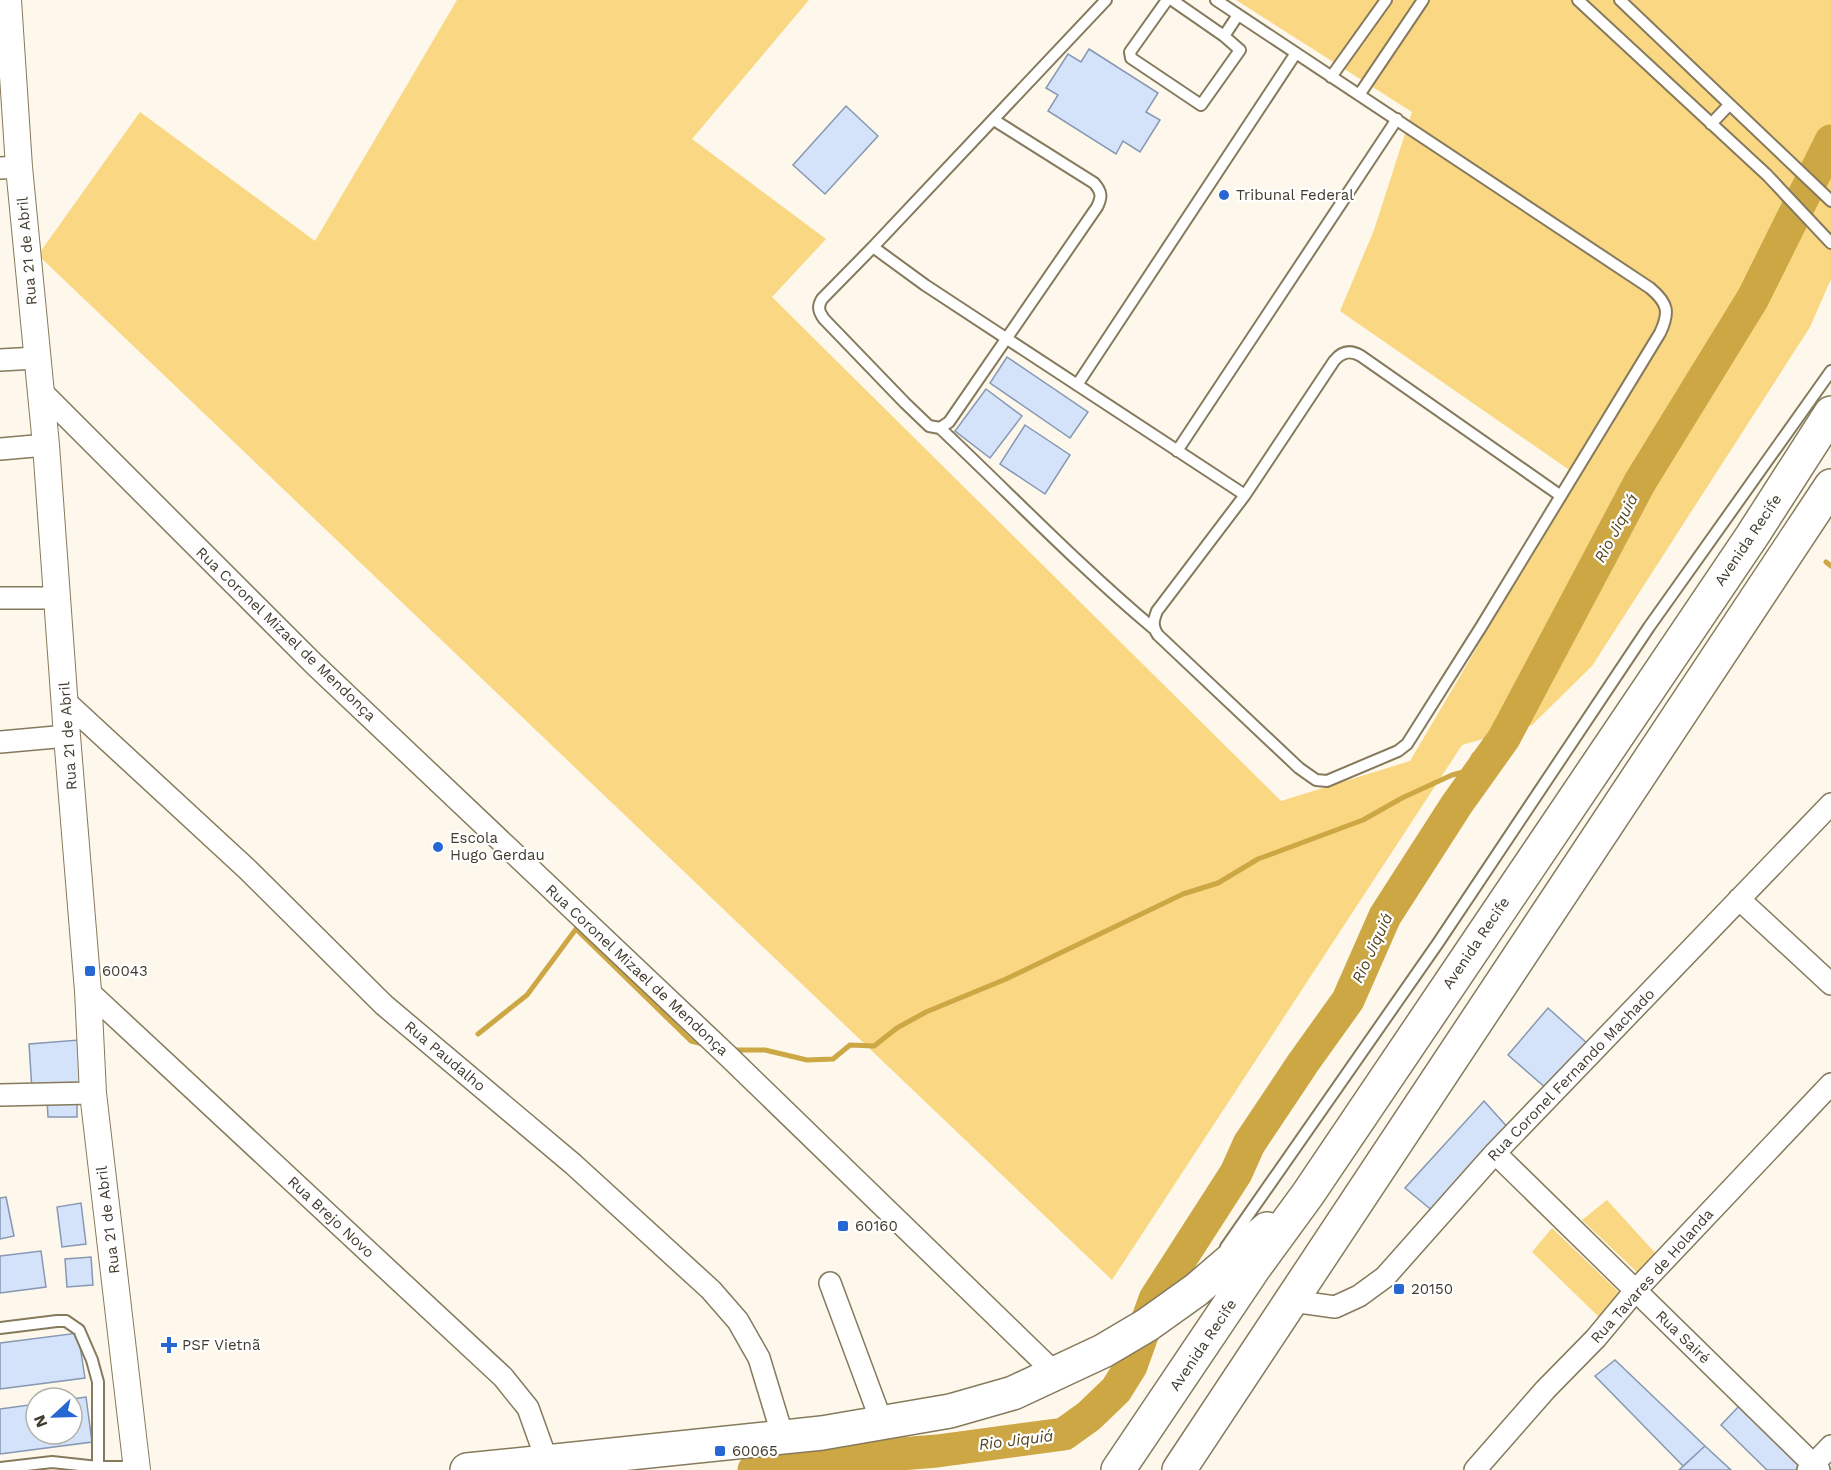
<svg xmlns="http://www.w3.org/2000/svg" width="1831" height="1470" viewBox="0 0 1831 1470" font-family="'Work Sans',sans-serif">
<rect width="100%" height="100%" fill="#fdf8eb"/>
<!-- green -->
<path fill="#f9d783" d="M457,0H809L692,139L826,239L772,297L1281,801L1410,761L1578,476L1340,311L1374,230L1412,112L1236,0H1831V279L1810,327L1592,666L1532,725L1462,745L1112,1280L38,255L140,112L315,241Z
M1607,1200L1658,1256L1641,1276L1582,1220Z
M1552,1228L1624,1297L1601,1319L1532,1252Z"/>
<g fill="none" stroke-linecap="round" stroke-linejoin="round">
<!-- stream -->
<path stroke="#cca744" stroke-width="5" d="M1826,562L1831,566
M478,1034L527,995L576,929L691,1041L703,1044
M730,1050H765L807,1060L833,1059L850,1045L874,1046L897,1028L926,1012L1006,979L1183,894L1218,883L1258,859L1363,820L1402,798L1452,775L1467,771L1474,755L1504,738"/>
<!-- river -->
<path stroke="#cca744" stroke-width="33" d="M754,1470L791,1463L937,1451L1064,1434L1089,1416L1116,1390L1131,1366L1155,1299L1236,1173L1249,1144L1303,1063L1348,1000L1385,916L1457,804L1504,738L1640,482L1753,298L1831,141"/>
</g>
<!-- building -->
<path fill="#d4e2fa" stroke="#8798b4" stroke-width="1.5" d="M1089,49L1158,93L1146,112L1160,120L1140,152L1123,141L1116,154L1048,111L1058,95L1046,88L1068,54L1081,62Z
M846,106L878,136L825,194L793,165Z
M1007,357L1088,412L1070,438L990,383Z
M986,389L1022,416L990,458L955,431Z
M1025,425L1070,455L1045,494L1000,464Z
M1548,1008L1588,1044L1547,1089L1508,1055Z
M79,1040L83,1086L32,1090L29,1044Z
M47,1099H77V1117H48Z
M1484,1101L1510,1130L1434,1212L1405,1188Z
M6,1197L14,1236L0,1239V1198Z
M81,1203L86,1244L62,1247L57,1207Z
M41,1251L46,1287L0,1293V1256Z
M91,1257L93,1285L67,1287L65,1259Z
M78,1333L85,1378L0,1389V1343Z
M1615,1360L1705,1446L1683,1466L1595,1376Z
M86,1397L92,1442L0,1454V1409L36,1404V1434H72V1399Z
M1741,1404L1806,1463L1798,1470H1767L1721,1425Z
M1705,1446L1731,1470H1679Z"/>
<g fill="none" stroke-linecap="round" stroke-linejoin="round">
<!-- service casing -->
<g stroke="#867a5c" stroke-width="14">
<path id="service" d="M1106,0L873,247L925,285L1245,495
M1167,0L1130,52L1131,58L1201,105L1240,50L1224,36L1172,0
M1216,0L1650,288C1668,303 1670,312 1660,333L1481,627L1407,744L1398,751L1327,781L1316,780L1299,768L1158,635C1152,626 1153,621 1157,611L1245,495L1334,361C1342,351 1351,350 1361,356L1561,496
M1578,0L1767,175L1831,243
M1620,0L1831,201
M1224,36L1238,15
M1331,77L1386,0
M1359,95L1423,0
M1711,124L1729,105
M873,247L822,299C817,307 819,312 824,319L905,403L929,426L940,428L949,422L1097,207C1102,197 1102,192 1094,183L994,120
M1077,385L1296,53
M940,428C1011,495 1079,566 1153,628
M1177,451L1397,119
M1226,1247L1438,943L1649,627L1831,371
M0,1328L57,1321H66L79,1330L92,1360L98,1382V1467
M0,1468L52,1462L98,1467H137"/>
</g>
<!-- minor casing -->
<g stroke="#867a5c" stroke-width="24">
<path id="minor" d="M0,168L19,167
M0,360L36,358
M40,390L315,665L727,1055L1055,1373
M0,449L46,445
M0,598H57
M65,701L247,869L384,1005L573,1164L711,1290L738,1321L759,1358L783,1437
M0,742L67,736
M1739,899L1831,984
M88,991L503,1377L528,1408L547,1461
M0,1095L93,1093
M1495,1153L1819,1470
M830,1283L882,1423
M1292,1301L1335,1307L1359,1296L1385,1277L1495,1153L1831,804
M1475,1470L1545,1390L1596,1338L1635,1291L1831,1084
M1808,1470L1831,1446"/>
</g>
<!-- tertiary casing -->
<g stroke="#867a5c" stroke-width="28">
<path id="tertiary" d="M8,0L19,167L46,445L67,736L88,991L93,1093L137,1470"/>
</g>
<!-- primary casing -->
<g stroke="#867a5c" stroke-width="36">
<path id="primary" d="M467,1470L822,1433L950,1411L1013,1393L1103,1351L1147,1325L1196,1290L1267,1229
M1118,1470L1254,1268L1308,1194L1752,536L1831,413
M1179,1470L1831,486"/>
</g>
<!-- service -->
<use href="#service" stroke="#fff" stroke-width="10"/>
<!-- minor -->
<use href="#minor" stroke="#fff" stroke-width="21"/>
<!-- tertiary -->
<use href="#tertiary" stroke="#fff" stroke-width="26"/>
<!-- primary -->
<use href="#primary" stroke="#fff" stroke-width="33"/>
</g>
<!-- markers -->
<g fill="#2767d4" stroke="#fff" stroke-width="2">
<circle cx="1224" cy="195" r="6"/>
<circle cx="438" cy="847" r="6"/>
<rect x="84" y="965" width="12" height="12" rx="3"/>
<rect x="837" y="1220" width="12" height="12" rx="3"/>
<rect x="1393" y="1283" width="12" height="12" rx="3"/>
<path d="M166 1336h6v6h6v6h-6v6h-6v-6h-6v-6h6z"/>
<rect x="714" y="1445" width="12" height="12" rx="3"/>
</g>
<g text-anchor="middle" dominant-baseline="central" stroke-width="4.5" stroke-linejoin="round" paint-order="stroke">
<!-- poi labels -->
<g font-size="15" fill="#403b2e" stroke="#fff" text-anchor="start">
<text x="1236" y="195">Tribunal Federal</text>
<text x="450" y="838">Escola<tspan x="450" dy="17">Hugo Gerdau</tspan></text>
<text x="102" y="971">60043</text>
<text x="855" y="1226">60160</text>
<text x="1411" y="1289">20150</text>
<text x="182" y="1345">PSF Vietnã</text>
<text x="732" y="1451">60065</text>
</g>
<!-- street labels -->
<g font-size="15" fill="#403b2e" stroke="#fff">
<text transform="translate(27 251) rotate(-95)">Rua 21 de Abril</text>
<text transform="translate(1748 540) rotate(-56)">Avenida Recife</text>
<text transform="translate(286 634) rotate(44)">Rua Coronel Mizael de Mendonça</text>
<text transform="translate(68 736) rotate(-94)">Rua 21 de Abril</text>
<text transform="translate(1476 943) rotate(-56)">Avenida Recife</text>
<text transform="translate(637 970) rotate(43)">Rua Coronel Mizael de Mendonça</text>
<text transform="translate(445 1056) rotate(40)">Rua Paudalho</text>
<text transform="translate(1571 1075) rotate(-46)">Rua Coronel Fernando Machado</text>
<text transform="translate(331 1217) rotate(43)">Rua Brejo Novo</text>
<text transform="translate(108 1220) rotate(-97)">Rua 21 de Abril</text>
<text transform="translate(1652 1276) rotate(-48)">Rua Tavares de Holanda</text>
<text transform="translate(1683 1337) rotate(44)">Rua Sairé</text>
<text transform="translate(1203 1345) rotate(-56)">Avenida Recife</text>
</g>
<!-- water labels -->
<g font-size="16" font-style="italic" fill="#54441b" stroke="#fff">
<text transform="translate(1616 528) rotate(-62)">Rio Jiquiá</text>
<text transform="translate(1372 948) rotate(-65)">Rio Jiquiá</text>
<text transform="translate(1016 1440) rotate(-7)">Rio Jiquiá</text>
</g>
</g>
<!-- north arrow -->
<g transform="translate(54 1416) rotate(248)"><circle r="28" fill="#ffffff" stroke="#b3b1ab" stroke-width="1.5"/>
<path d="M0-4.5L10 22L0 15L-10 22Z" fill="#2767d4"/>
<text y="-9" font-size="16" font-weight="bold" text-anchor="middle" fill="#403b2e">N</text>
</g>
</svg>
